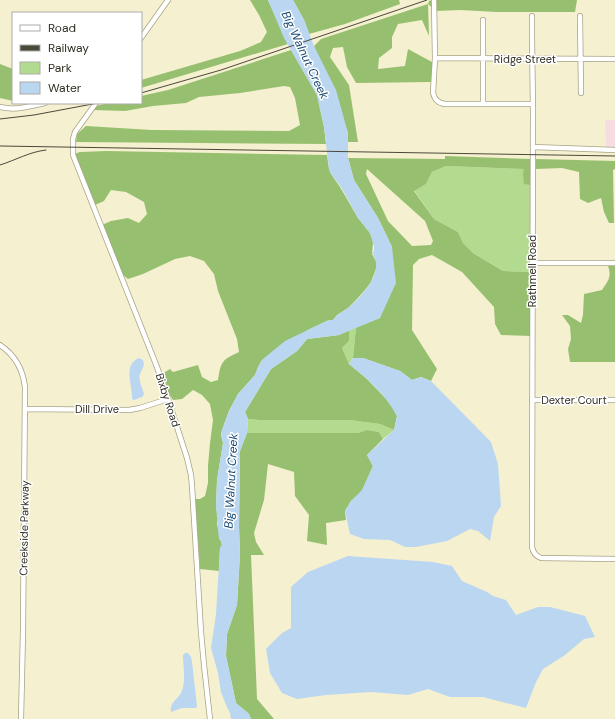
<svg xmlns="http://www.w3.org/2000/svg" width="615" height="719" viewBox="0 0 615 719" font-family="'DM Sans',sans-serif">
<rect width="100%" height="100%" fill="#f5f0d0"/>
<!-- commercial -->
<path fill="#f7dde1" d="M605,120H615V148H606Z"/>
<!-- green -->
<path fill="#b3db90" d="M446,166L524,169L531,185L530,272L503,271L473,253L463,243L458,232L434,219L414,190L426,184L432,172Z
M356,327L353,358L349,364L342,348L349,341V330Z
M248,419L259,420H349L380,424L394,430L383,439L379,432L367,430L358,433H247Z"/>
<!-- forest -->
<path fill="#96c06f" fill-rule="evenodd" d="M250,0H268L288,44L141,88V80L240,51L261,42L267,32L259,15Z
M293,0H399L400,4L345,24L309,34L304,20Z
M432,0H577L575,12H497L460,10L436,11L428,4L429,36L422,20L398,24L392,37V48L379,58L378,69L405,66L408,49L432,62V82L356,83L347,67L343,47L333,48L330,57L349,85L358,142H348V133L314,46L321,39L428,4L429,1Z
M291,50L317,95L324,127L326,144L76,142L77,134L86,126L152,130L289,131L300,125L295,98L290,87L284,86L240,93L199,97L186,103L153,106L125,111L93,110L96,106L109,103H141V96L168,90Z
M0,64L13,69V101L0,98Z
M106,151L327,155L329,169L331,174L340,187L358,218L370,233L372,238L373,243L372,254L376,261V269L371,282L365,290L356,300L348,308L337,315L333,320H329L312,328L293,338L262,360L258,367L255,375L238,394L229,411L222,430L221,435L223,443L217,480L216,506L218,519L217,523L220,540L221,541L222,545L220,548L219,571L200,569L195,499H200L205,496L208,483V466L210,443L213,420L210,404L202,395L193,390L182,399L173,400C168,392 162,382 165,372L170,369L173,372L198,365L202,377L211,382L218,380C221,361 222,360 239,352L237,339L218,291L214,274L204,261L190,256L175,259L143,274L128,279L123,275L104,228V224L111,221L128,218L139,223L147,214L144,202L126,192L111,190L104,201L95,205L75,154L77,153L80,152Z
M445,156L531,159V185L524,184L523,173L524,169L446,166L432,172L426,184L414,191L434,219L458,232L463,243L473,253L503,271L530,272L531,336L501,335L495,324L494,307L462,272L432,255L419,259L413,265L412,330L437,369L431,381L421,377L412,380L400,371L363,358H353L356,327L380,318L392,247L378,218L354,180L348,158L445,159ZM367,169L425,221L433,241L431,245L412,246L388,221L366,174Z
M536,159L615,161V169L613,170L614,223H609L604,212L601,198L588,203L580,199L579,172L562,168L536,169Z
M608,266H615V362H570L568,349L571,339L570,326L562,315H568L581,323L583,315L584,294L602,290C608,281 612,277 608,266Z
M349,330V341L342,348L349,364L367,379L390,403L397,416L394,430L380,424L349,420H259L248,419L245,412L271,369L297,351L307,339L339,335Z
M367,430L379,432L383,439L367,455L373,466L362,491L351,501L345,511L346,520L326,523L327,545L307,541L309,515L295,496L294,472L268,464L264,500L254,533L256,542L264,555H251L257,699L274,719H251L249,714L236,703L226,656L227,634L237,605L240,554L239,527L240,451L247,433H358Z"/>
<!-- water -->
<path fill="#bbd6f1" d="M268,0H293L304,20L314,46L336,90L348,133V158L354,180L378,218L392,247L396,283L380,318L339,335L307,339L297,351L271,369L245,412L248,419L247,433L240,451L239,527L240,554L237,605L227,634L226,656L236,703L249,714L251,719H231L230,713L226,705L221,692L218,673L211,648L216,614L220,548L222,545L221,541L219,539L216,506L217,480L223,443L221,435L222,430L229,411L238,394L255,375L258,367L263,359L285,341L312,328L329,320H333C337,314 343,312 348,308C358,300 376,281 376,267C377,262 374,257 372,252H374V246L370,233L358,218L341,187L331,174L329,169L324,127L317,95L284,38Z
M139,358L143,360L144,365C143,368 141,371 140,374C138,380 142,387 144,394L142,397L134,400L132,399C133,386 122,365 139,358Z
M353,358H363L400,371L412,380L421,377L431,381L491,442L498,464L501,506L494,517L490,541L478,531L470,529L447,541L416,547H405L390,540L364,539L350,534L345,511L351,501L362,490L373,466L367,455L394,430L397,416C385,394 368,379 349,364Z
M348,556L433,562L452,566L462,581L487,592L493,596L506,600L516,615L538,607H550L585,616L595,637L584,639L565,655L543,669L536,682L526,708L483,697H450L428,689L408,695L371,692L326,695L297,699L282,693L270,673L266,649L282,633L291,628V587L308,572Z
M185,653H188L191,657L192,662L197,706L196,708H182L171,712C169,702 179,699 182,691C186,679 183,667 183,655Z"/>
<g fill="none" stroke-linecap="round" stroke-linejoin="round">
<!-- minor casing -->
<g stroke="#a7a284" stroke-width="6">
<path id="minor" d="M434,0L435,58L433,93C435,100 438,103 445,104H533
M532,16V37L533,110L532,547C533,553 536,556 541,558L615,559
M580,16L581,93
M141,38L168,0
M435,58L615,59
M96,103L75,132L73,139V155L157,367L168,399L187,458L191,475L192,486L201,632L204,665L210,719
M483,104V20
M0,107C15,111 30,106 45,103
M533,147L615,150
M532,263H615
M0,345C15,355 23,370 25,387L23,631L21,719
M532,400H615
M25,409L129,410L140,408L168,399"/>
</g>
<!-- minor -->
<use href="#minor" stroke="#fff" stroke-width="4.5"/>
<!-- rail -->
<path stroke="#4b493a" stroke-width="1" d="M141,93L221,70L427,0
M0,119L34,115L98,103
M0,146L615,156
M0,165C16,160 29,152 46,150"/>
</g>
<g text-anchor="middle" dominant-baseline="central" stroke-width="3" stroke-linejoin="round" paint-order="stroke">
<!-- street labels -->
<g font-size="11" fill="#302e22" stroke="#fff">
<text x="525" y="59">Ridge Street</text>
<text transform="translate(532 271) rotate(-90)">Rathmell Road</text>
<text transform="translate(168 400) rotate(72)">Bixby Road</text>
<text x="574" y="400">Dexter Court</text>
<text x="97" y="409">Dill Drive</text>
<text transform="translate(24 528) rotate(-89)">Creekside Parkway</text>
</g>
<!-- water labels -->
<g font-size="12" font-style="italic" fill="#164973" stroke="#fff">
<text transform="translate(305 55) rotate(65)">Big Walnut Creek</text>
<text transform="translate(231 481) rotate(-87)">Big Walnut Creek</text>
</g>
</g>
<!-- legend -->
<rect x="12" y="12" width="130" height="92" fill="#ffffff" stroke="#acaba7"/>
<rect x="20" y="25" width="20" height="6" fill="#ffffff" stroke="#acaba7"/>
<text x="48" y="32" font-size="12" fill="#302e22">Road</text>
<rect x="20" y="45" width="20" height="6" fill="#4b493a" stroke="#acaba7"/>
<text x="48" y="52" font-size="12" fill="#302e22">Railway</text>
<rect x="20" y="62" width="20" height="12" fill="#b3db90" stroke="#acaba7"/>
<text x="48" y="72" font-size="12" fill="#302e22">Park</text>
<rect x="20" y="82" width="20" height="12" fill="#bbd6f1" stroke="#acaba7"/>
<text x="48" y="92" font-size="12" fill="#302e22">Water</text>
</svg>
